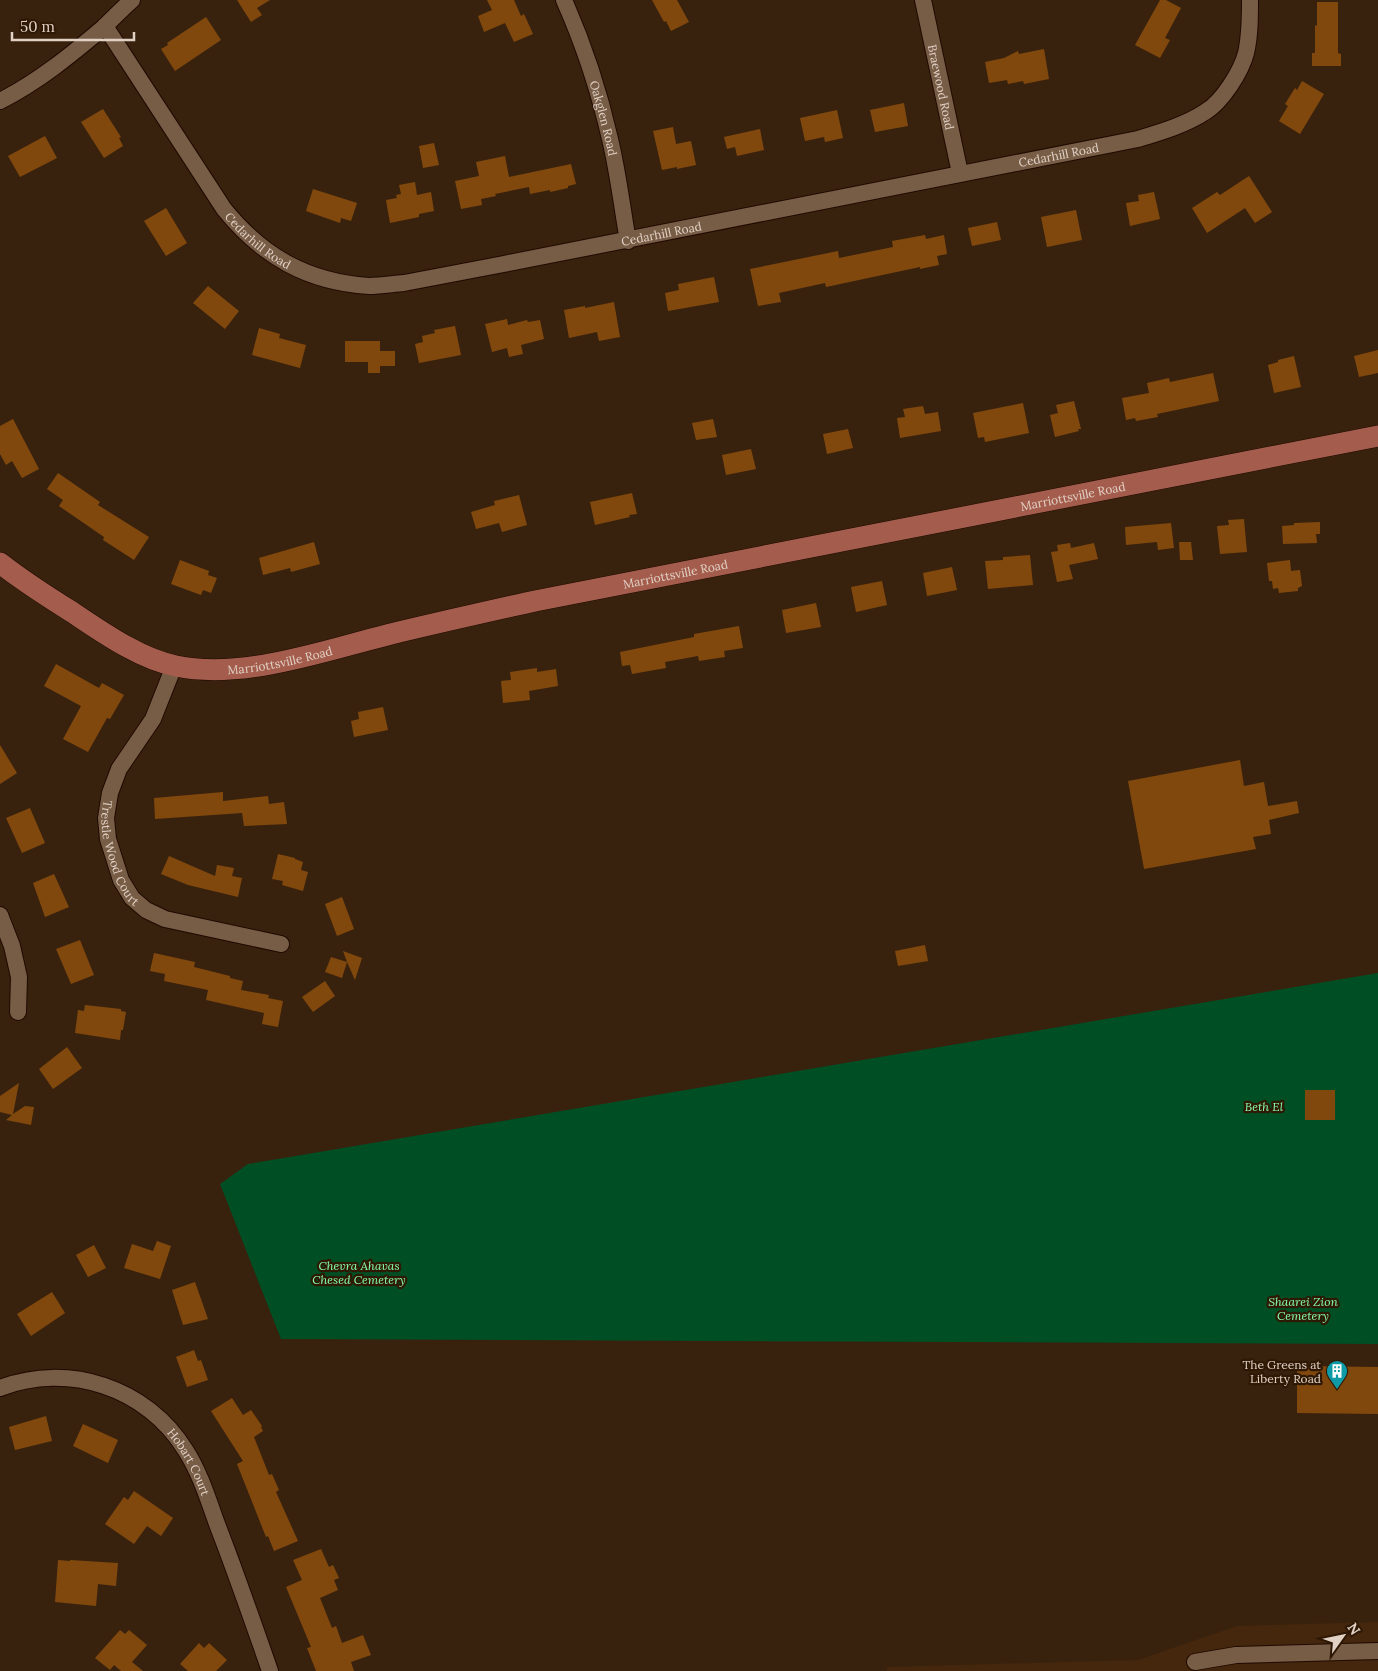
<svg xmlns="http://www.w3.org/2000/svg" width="1378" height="1671" viewBox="0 0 1378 1671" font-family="Lora,serif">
<rect width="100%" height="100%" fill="#39220d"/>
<!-- built -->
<path fill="#44270c" d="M1378,1622V1671H887V1667L1138,1660L1237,1626Z"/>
<!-- green -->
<path fill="#004e24" d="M1378,973V1344L281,1339L220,1184L248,1164Z"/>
<!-- building -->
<path fill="#81480e" d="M237,0H270L257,8L262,15L251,22Z
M487,0H514L521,16L524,14L533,34L514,42L505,23L484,32L478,16L492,10Z
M652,0H677L689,22L671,31L666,21L664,22Z
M1160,0H1166L1181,8L1165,38L1170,40L1160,58L1135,45Z
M1317,2H1338V53L1341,54V66H1312V53H1315V25L1317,26Z
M206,17L221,40L175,71L161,49L168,45L167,43Z
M1044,49L1049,79L1024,84L1023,81L1008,84L1007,80L989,83L985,62L1004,58L1018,51L1019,54Z
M1302,81L1324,94L1300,134L1279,121L1288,106L1285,104L1295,88L1297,90Z
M904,103L908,126L875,132L870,110Z
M103,109L121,137L119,138L123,146L104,158L81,122Z
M837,110L843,138L825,142L824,137L805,141L800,118Z
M673,127L676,144L691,141L696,165L677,169V167L662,170L653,131Z
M760,129L764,150L737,156L735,147L727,149L724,137Z
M45,136L57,158L20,177L8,156Z
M434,143L439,165L423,168L419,146Z
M505,156L509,177L571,164L576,184L568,186V188L550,192V190L530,194L529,187L495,194L496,196L481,199L482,205L461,209L455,181L479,176L476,162Z
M1249,176L1272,212L1255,223L1245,208L1207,233L1192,208L1217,192L1220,195Z
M415,182L417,195L431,192L434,211L419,214V217L390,223L386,200L397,198L396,195L401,194L399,185Z
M313,189L357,203L351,221L341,218L340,223L306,211Z
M1154,192L1160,219L1130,226L1126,203L1139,201L1138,195Z
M166,208L187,243L166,256L144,221Z
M1076,210L1082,240L1047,247L1041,217Z
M997,222L1001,240L972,246L968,228Z
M925,235L926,239L944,235L947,254L937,256L939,265L920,269V267L826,287L825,283L779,293L781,302L758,306L750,269L838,251L839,258L893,247L892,241Z
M714,277L719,302L668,311L665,293L679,290L678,284Z
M208,286L239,311L225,329L193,303Z
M614,302L620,337L599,341L597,332L569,338L564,310L585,306V308Z
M507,319L508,325L527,320L528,322L540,320L544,339L521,345L523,354L509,357L507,348L492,352L485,324Z
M455,326L461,355L419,363L415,344L423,342L422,336L435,333L434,330Z
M259,328L280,334L279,338L306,345L300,368L252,355Z
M345,341H380V351H395V366H380V373H368V362H345Z
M1378,350V373L1359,377L1354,356Z
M1294,356L1301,387L1274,393L1268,365L1278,362V360Z
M1213,373L1219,401L1157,414L1158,417L1136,421L1135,418L1126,420L1122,398L1149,393L1147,383L1169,378L1170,382Z
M1074,401L1081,429H1078L1079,431L1055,437L1050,415L1058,413L1056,405Z
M1023,403L1029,433L985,442L984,437L978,438L973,413Z
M923,406L925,414L938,412L941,431L900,438L897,418L905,417L903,409Z
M13,419L39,469L22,478L12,461L6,465L0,454V426Z
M713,419L717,437L696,440L692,423Z
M848,429L853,448L827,454L823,434Z
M751,449L756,469L726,475L722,455Z
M58,473L100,502L98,505L149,537L134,560L103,540L104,537L59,506L63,500L47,489Z
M632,493L637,514L629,515L630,517L595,525L590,502Z
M519,495L527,525L502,532L499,523L476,529L471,512L495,505L494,501Z
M1244,519L1247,552L1220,554L1217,526L1229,525L1228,520Z
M1320,522V534H1316L1317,543L1283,544L1282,526L1294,525V523Z
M1171,523L1174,548L1158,550L1157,542L1126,545L1125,527Z
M314,542L320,564L291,572L290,568L263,575L259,558Z
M1179,542H1191L1193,560H1180Z
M1070,543L1071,548L1094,543L1098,559L1069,565L1073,579L1057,582L1051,552L1058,551L1057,545Z
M1030,555L1033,585L988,589L985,561L1003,560V557Z
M180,560L209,571L208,575L217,578L211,593L203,590L201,595L171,584Z
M1290,560L1291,571L1300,570L1302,586L1298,588V591L1279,593L1278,588L1273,589L1272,581H1269L1267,563Z
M952,567L957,590L927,596L923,573Z
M882,581L887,605L856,612L851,587Z
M816,603L821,627L786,633L782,610Z
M739,626L743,648L724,651L725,657L699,661L698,656L665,662L666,668L632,674L630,665L622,666L620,652L694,637V634Z
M56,664L99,688L102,683L124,695L110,719L107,718L88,752L63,739L81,706L44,686Z
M537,668V672L556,669L558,686L529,691L530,700L503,703L501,681L511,680L510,672Z
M383,707L388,730L354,737L351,721L359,719L358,712Z
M0,745L17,773L0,784Z
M1240,760L1244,786L1264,782L1268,806L1297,801L1299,813L1269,820L1271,834L1253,837L1256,849L1144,869L1128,781Z
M223,792V801L268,796L269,804L284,802L287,824L244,826L242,813L155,819L154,798Z
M30,808L45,843L22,853L6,818Z
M278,854L295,858V859L303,862L301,870L308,872L303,891L282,885L283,881L272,879Z
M169,856L215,876L217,865L234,868L232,876L242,878L238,897L188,885L161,874Z
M54,874L69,907L45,917L33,883Z
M342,897L354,929L337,936L325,904Z
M80,940L94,975L71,984L56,949Z
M925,945L928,961L898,966L895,951Z
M343,951L362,958L355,980L347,962L342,978L325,972L331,957L347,962Z
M154,953L195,962L194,967L230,976V978L243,981L241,990L269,995L268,998L283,1001L278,1027L262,1024L264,1013L206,1000L208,990L164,981L165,974L150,971Z
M325,981L335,996L313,1012L302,997Z
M85,1005L121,1009V1011L126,1012L123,1030H121L120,1040L75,1033L78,1010L84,1011Z
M67,1047L82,1068L53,1089L39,1069Z
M19,1083L13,1114L25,1106L34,1107L31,1125L6,1120L12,1115L0,1112V1096Z
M1305,1090H1335V1120H1305Z
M157,1241L171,1246L160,1279L124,1268L132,1244L153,1251Z
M94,1245L106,1268L88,1277L76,1255Z
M195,1282L208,1319L183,1325L172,1290Z
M52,1292L65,1313L31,1336L17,1314Z
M194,1350L198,1361L201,1360L208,1380L187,1387L176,1357Z
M1297,1366L1378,1367V1414L1297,1413Z
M232,1398L243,1415L251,1410L262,1426L261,1427L263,1431L254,1437L269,1475L272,1474L279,1490L276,1492L298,1541L274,1551L268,1536L266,1537L237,1464L243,1461L211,1411Z
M46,1416L52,1441L15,1450L9,1427Z
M83,1424L118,1440L108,1463L73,1446Z
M134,1491L173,1518L161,1536L147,1526L134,1544L105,1524L124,1497L128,1500Z
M321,1549L329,1567L333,1565L339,1578L334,1580L338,1590L320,1598L332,1628L336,1626L342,1643L363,1635L371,1655L351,1662L354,1671H316L307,1648L311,1647L286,1587L302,1580L293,1560Z
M58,1560L70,1561V1560L118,1563L116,1586L98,1584L96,1606L55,1602Z
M120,1630L125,1634L129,1630L147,1645L132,1662L143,1671H121L114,1665L110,1670L95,1658Z
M199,1643L204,1648L209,1643L227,1660L216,1671H188L180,1664Z"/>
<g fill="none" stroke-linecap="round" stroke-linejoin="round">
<!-- minor casing -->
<g stroke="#1f0a00" stroke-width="18">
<g id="minor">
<path id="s1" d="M564,0C584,45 599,91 610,139C618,172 622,207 628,241"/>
<path id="s2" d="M923,0L960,173"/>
<path id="s3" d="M105,26L224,209C262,256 307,282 369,286C380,286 392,284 404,283C649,237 893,186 1138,139C1161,132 1185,125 1205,112C1222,102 1241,72 1246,53C1250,36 1250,18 1250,0"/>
<path d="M0,101C38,82 72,54 104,27C113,18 122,9 132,0"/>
<path id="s4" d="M174,666L153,719L119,769L110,793L106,818L108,839L121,880L132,898L146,910L165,919L281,944"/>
<path d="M0,915L12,946L19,977L18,1012"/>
<path id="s5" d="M0,1388C68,1362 147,1387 186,1451C200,1473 208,1499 217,1524C236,1573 253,1622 270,1671"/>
<path d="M1195,1662L1236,1655L1378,1651"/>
</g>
</g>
<!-- major casing -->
<g stroke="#1f0a00" stroke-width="22">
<g id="major">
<path id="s6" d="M0,563C23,581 48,597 72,612C102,632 140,659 176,666C242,680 323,651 387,635C436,623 486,612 535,601L1378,436"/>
</g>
</g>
<!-- minor -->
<use href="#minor" stroke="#775c46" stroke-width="16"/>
<!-- major -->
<use href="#major" stroke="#a45d4d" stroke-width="21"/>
</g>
<!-- icons -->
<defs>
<g id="building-pin" transform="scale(1.125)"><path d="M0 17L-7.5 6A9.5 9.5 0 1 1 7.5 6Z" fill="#0f9aa8" stroke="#2f1804"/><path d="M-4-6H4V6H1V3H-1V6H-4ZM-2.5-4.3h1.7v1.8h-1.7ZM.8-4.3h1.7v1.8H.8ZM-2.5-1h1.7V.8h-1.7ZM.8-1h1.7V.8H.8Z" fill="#fff"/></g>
</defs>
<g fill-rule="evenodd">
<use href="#building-pin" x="1337" y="1371"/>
</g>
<g text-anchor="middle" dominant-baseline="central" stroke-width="4.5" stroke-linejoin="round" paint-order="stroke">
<!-- street labels -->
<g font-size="12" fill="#e1d1c5" stroke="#2f1804">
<text stroke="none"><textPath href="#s2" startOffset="89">Braewood Road</textPath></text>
<text stroke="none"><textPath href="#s1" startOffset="125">Oakglen Road</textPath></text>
<text stroke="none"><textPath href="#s3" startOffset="1090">Cedarhill Road</textPath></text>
<text stroke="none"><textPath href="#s3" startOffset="685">Cedarhill Road</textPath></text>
<text stroke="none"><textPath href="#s3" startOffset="265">Cedarhill Road</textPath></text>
<text stroke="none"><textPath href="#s6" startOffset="1120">Marriottsville Road</textPath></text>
<text stroke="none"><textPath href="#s6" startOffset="715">Marriottsville Road</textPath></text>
<text stroke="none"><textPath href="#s6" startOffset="310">Marriottsville Road</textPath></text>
<text stroke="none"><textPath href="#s4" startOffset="206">Trestle Wood Court</textPath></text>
<text stroke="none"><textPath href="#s5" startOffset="224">Hobart Court</textPath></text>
</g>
<!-- park labels -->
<g font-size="12" font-style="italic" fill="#86fdaa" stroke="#2f1804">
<text x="1264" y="1106">Beth El</text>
<text x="359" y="1265">Chevra Ahavas<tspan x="359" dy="14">Chesed Cemetery</tspan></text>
<text x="1303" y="1301">Shaarei Zion<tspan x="1303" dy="14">Cemetery</tspan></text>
</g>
<!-- poi labels -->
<g font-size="12" fill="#e1d1c5" stroke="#2f1804" text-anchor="end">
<text x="1321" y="1364">The Greens at<tspan x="1321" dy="14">Liberty Road</tspan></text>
</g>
</g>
<!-- north arrow -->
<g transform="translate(1343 1636) rotate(57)" stroke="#2f1804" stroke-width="4" paint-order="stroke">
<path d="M0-4L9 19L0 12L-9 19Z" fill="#e1d1c5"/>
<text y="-8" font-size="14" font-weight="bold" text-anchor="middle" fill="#e1d1c5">N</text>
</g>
<!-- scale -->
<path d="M12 32v8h122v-8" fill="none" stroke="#e1d1c5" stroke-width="2.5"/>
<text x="20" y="32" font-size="15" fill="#e1d1c5" stroke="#2f1804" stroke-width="4" paint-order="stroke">50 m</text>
</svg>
